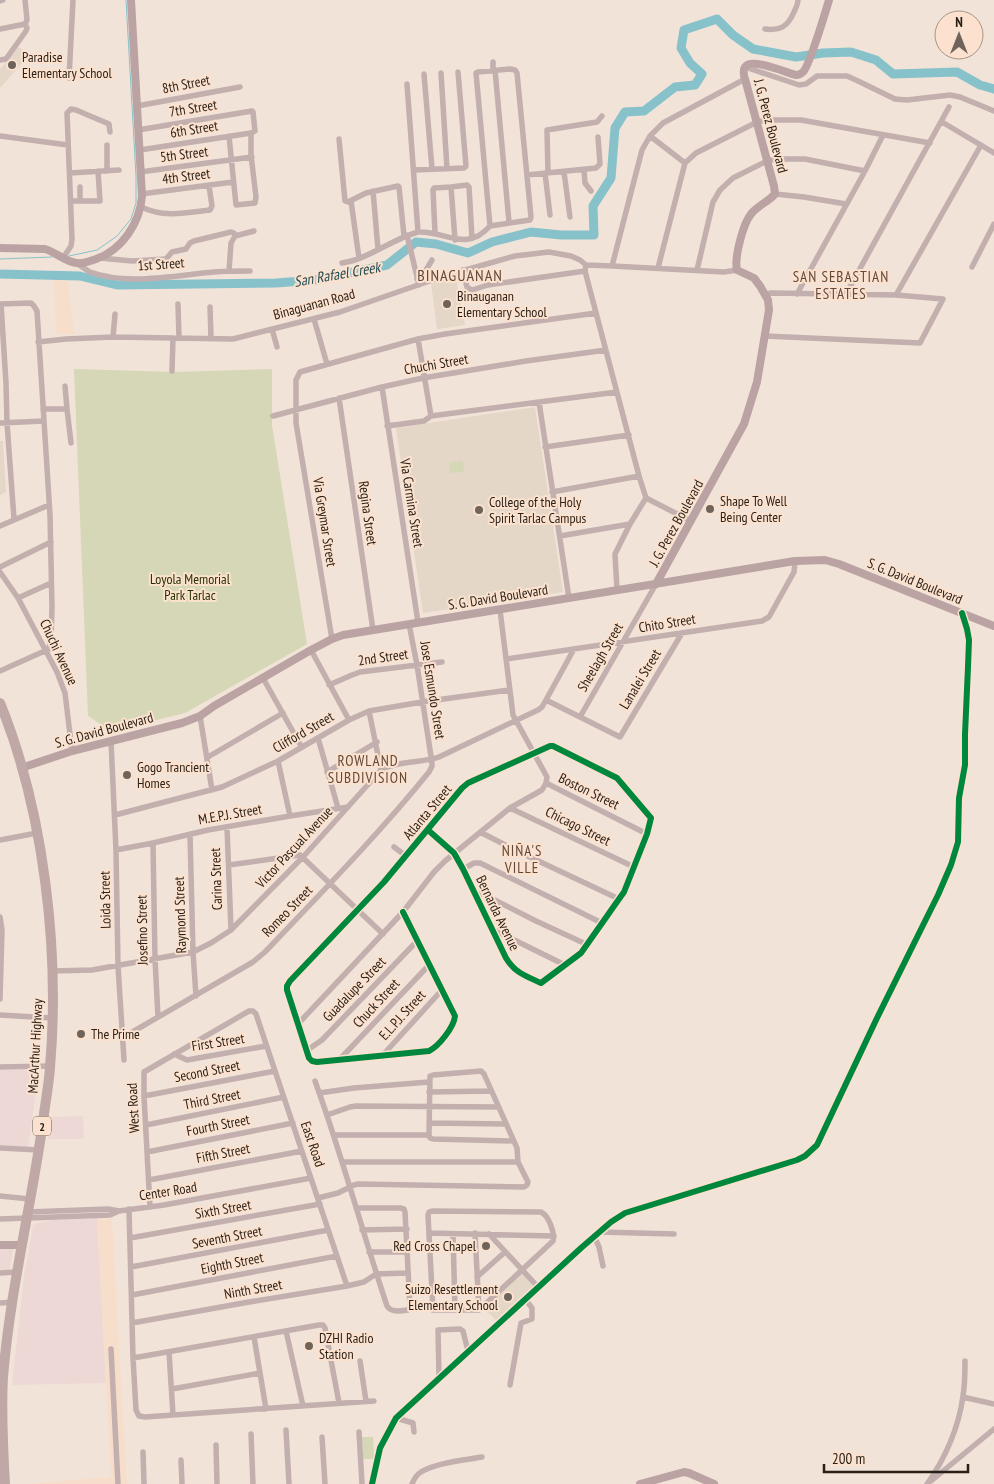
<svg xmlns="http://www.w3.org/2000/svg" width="994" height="1484" viewBox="0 0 994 1484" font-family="'PT Sans Narrow',sans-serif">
<rect width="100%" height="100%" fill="#f2e3d8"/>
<!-- commercial -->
<path fill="#edd8d5" d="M0,1070H39L28,1149L0,1148Z
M83,1116L84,1139H48L51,1117Z
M97,1218L106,1383L12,1385L24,1276L33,1226L38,1223L52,1220Z
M0,1249H13L9,1272H0Z"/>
<!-- built -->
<path fill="#f6decb" d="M54,278L68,282L74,334H56Z
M97,1218L112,1219L127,1484H26L111,1477Z"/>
<!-- education -->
<path fill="#e4d7c8" d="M18,47L25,51L24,61L0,88V69Z
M455,273L465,325L437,329L431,283Z
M535,407L563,592L423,613L396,428Z
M0,441H3L6,492L0,495Z
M522,1273L533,1286L496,1320L483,1308Z"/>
<!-- green -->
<path fill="#d5d7b7" d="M74,369L174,372L272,369V425L307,644L185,713L111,731L88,716Z
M463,461L464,472L450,473L449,462Z
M362,1437H373L374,1459H363Z"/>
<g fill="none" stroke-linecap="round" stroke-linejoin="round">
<!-- stream -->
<path stroke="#87c2cb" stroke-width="1" d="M69,256L97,250L117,236L131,219L136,203V176L126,0
M0,259L52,257"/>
<!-- river -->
<path stroke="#87c2cb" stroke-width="9" d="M0,274L80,276L117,285L276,283L315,280L387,265L416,242L436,244L468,253L492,242L531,232L561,235H594L593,206L611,178L615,128L625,112L644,111L675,87L695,85L702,74L690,63L681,48L684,30L717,19L733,35L753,49L796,57L823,53L851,52L876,60L893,74L957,72L980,85L994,89"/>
<!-- street -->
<path stroke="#c2afae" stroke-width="5.5" d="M0,1L3,0
M0,29L25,24
M765,29C781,31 788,26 794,12C796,7 798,5 798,0
M0,60L6,59L26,31L27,28L25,24L27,20L25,0
M493,62V70H495L509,222
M745,67L799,85L806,84L817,76H847L858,81L895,99L907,100L950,95L960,97L994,111
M510,69L515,70L517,73L531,217L530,220L490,226L476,73L478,72Z
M441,73L447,169
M424,74L432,169
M69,78L73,0
M137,106L240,87
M942,122L994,153
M138,130L252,111L253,112L255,131L251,133L140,150
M0,136L68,145
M229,136L236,205L255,203L256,197L251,155V133
M650,136L685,163
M339,139L345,201L348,202L366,193L398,186L399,187L404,236
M414,170L464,168L466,166L458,72
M584,170L585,183L591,191
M107,171V145
M140,172L252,157
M564,172L570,217
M70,173L119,170
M545,173L550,215
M548,173L547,130L597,122L602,116
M527,175L596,168L600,164L598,137
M80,187V201
M451,187L467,185L469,187L472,238
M373,191L378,249
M141,194L233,182
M775,194L804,197L846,204
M71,201H100L98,171
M351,201L359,258
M141,207C165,218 185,213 210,210L212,206L209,186
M418,232C447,231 466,253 490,226
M435,233L433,190L434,188L451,187L455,240
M407,235L419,285
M235,236L254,231
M63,258L71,246L72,239L67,113L71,109L76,110L109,124L110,132
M100,258L132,261L166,259L172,252L186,249L190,243L194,241L231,232L234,233L235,236L231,243L229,271
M77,263C81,266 86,270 90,272C129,286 175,275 214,272C226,271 238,271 250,271
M342,263C369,259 392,239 418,232L407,84
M586,265L585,271L639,476L646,498L630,524L615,554L617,590
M586,265L612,266L724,272L737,270
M612,266L642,150L650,136L663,123L745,79
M972,267L994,224
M658,268L685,163L696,153L757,122L766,120H801L930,143
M463,270L467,287L472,290L488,285L585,271
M697,270L713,202L720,190L733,178L767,161L777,159H805L865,171
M417,279L423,275L432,260
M797,294L865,171L883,135
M846,294L949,107
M896,295L981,145
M0,304L31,303L34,306L37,311L50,515L52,607L51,640L49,649L0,671
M1,304L6,383L7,423L14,519
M178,304L179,338
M210,307L211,338
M314,319L327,364
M272,329L277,347
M765,336L920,343L943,299L896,295L771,293L766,294
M113,337L115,314
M418,339L431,416
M38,342L66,339L113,337L233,339L340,312L444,276L515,256L549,252L571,256L580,260L586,265
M172,371L173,338
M382,387L418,622
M339,398L373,630
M539,402L569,598
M43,409H67L65,386
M67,409L71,443
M273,416L382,387L423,378L526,361L606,350
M0,423L44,421
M387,426L424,421L431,416L617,392
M545,447L629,435
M552,492L639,476
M646,498L691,521
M0,526L49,505
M560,536L630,524
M0,567L51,542
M0,572L18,598L57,672L65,693L72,751
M18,598L51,583
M500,610L513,715L547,777L546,783
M332,639L296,423V380L300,372L418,339L445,334L596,313
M311,650L349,720
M506,659L762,621L769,617L794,572L795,561
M263,678L301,746
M329,685L352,675L360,672L442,662
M546,700L620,737L682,633
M369,711L381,770
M200,716L212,790
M580,717L656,584
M318,738L338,808
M111,741L116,850L118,966L124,1060
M208,757L283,713
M278,761L290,816
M327,772L377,742
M546,783L647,834
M510,808L634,867
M115,815L222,787L278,761L349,720L369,711L422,702L509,690
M227,827L231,930
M480,832L515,850L619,899
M190,834L193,952L196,996
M0,840L37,833
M153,843L155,959L158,1017
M394,847L406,856
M116,850L153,843L208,830L290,816L348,807
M229,865L300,855L383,934
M463,869L474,863H480L602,923
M475,894H483L536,921L588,945
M403,912L455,1016C454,1027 439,1046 429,1051L317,1062L312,1061L309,1058L287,990V986L290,981L384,882L462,788L468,783L550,746H553L617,778L651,818L647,834L624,892L619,899L581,953L541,983C526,976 515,973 506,958L463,869L454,853L428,830
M0,917L2,930L0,999
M492,929L565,965
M52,971L92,970L193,952L211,943L231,930L303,857L381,770C395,761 422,763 439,757L538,710L542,707L546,700L574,649
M0,1015L52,1018
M297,1025L403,912L434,872L445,861L510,808L542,790L546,783
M122,1038L253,962L265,952C321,893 378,835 429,772L432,766V763L417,665L409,624
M306,1051L322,1040L417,941
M174,1054L187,1060L266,1046
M382,1056L441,991
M341,1058L429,965
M0,1067L50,1066
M315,1081C342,1155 362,1231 387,1306C391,1313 402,1311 408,1310L410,1307L405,1212L404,1209L400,1208H356
M429,1092L491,1091
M319,1093L354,1088L429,1082
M144,1096L275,1071
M327,1115L350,1107L356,1106L498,1107
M429,1123L506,1124
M146,1125L284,1097
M334,1135H429L430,1138L433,1139L514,1141
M0,1148L39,1150
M147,1152L293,1123
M343,1162H518
M149,1180L302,1151
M0,1196L30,1199
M318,1198L338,1193L354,1185L358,1184L524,1187L527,1185L528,1182L518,1162L517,1148L484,1074L481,1071L433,1075L430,1076L429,1135
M150,1207L144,1096V1072L249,1011H253L256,1014L347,1286
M129,1209L133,1358L136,1410L139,1416L145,1417L173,1415L374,1401
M28,1212L108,1209L119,1211L164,1205L311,1178
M0,1219L110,1215L119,1211
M362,1230L407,1229
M599,1232L674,1234
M429,1233L554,1236
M475,1233L479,1310H433L428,1215L429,1212L432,1211L541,1212C549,1216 555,1233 553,1241L479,1310
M453,1234L455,1310
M489,1234L538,1287
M594,1236L599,1247L603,1266
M130,1238L320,1204
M369,1252H407
M131,1267L328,1230
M0,1273L17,1272
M477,1277L505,1252
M132,1295L337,1256
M0,1303L13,1302
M132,1323L249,1302L347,1286L364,1282L376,1274L408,1273
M286,1331L303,1406
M254,1337L266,1409
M111,1349L118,1484
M169,1352L173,1415
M133,1358L319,1325H323L325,1328L339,1403
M360,1361L366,1401
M439,1377L438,1330L460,1329L463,1331L468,1351
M510,1385L521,1323L532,1319V1308L525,1299
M172,1389L260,1373
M963,1397L994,1404
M396,1418L413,1423L414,1432
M286,1430L289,1484
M359,1432L362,1484
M251,1434L253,1484
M322,1437L325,1484
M216,1445L217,1484
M143,1452L144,1484
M181,1460L182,1484
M931,1481L994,1429
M372,1484L380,1448L396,1418L581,1248L611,1222L625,1213L797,1160L805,1156L817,1145L877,1018L938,895L951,865L958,842L959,798L965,765V734L968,667L969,640L967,629L962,613
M412,1484C414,1479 416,1475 421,1472C434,1463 466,1460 482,1457
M927,1484C945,1459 959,1427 963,1396C965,1384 965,1373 965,1361"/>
<!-- secondary -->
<path stroke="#baa3a2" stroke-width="8" d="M0,248L45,249C56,252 65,262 77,263C83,264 90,261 96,259C122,250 140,223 142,196L131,0
M656,584L744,424L757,382L769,310L768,300L760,286L754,278L737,270C734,258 743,224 751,214C757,206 768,202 775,194L774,186L745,79C744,76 743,70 745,67C751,57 787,73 796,75C798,75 801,74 803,72C809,66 826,10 829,0
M21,768L72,751L182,723L200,716L214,706L311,650L332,639L343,635L795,561L825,560L839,564L994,626
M0,1245H22
M640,1484L684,1472L689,1473L714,1484"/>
<!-- highway -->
<path stroke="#bfa8a5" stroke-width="10" d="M0,703C44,811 60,951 50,1067C49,1085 45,1103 43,1122C31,1207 10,1291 3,1377C1,1412 3,1449 5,1484"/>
<!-- cycleway casing -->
<g stroke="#fce2ce" stroke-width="9">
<path id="cycleway" d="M403,912L455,1016C454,1027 439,1046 429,1051L317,1062L312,1061L309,1058L287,990V986L290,981L384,882L462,788L468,783L550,746H553L617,778L651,818L647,834L624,892L619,899L581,953L541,983C526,976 515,973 506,958L463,869L454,853L428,830
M372,1484L380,1448L396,1418L581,1248L611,1222L625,1213L797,1160L805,1156L817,1145L877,1018L938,895L951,865L958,842L959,798L965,765V734L968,667L969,640L967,629L962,613"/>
</g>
<!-- cycleway -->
<use href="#cycleway" stroke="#00873e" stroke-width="6"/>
</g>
<!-- markers -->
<g fill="#6f645b" stroke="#fce2ce" stroke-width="2">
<circle cx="12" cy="65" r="5"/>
<circle cx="447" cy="304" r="5"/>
<circle cx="710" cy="509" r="5"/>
<circle cx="479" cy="510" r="5"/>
<circle cx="127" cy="775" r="5"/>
<circle cx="81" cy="1034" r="5"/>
<circle cx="486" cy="1246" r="5"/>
<circle cx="508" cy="1297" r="5"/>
<circle cx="309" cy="1346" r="5"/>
</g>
<g text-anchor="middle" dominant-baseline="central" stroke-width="4" stroke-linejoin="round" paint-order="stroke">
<!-- shield labels -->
<rect fill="#fce2ce" stroke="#685a4e" stroke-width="1" x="33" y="1116.5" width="18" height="19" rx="4"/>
<g font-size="12" font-weight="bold" fill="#281f17">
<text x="42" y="1126">2</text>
</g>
<!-- poi labels -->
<g font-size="14" fill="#281f17" stroke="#fce2ce" text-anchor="start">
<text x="22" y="57">Paradise<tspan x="22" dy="16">Elementary School</tspan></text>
<text x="457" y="296">Binauganan<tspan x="457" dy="16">Elementary School</tspan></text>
<text x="720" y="501">Shape To Well<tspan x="720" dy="16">Being Center</tspan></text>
<text x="489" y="502">College of the Holy<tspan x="489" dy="16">Spirit Tarlac Campus</tspan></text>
<text x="137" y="767">Gogo Trancient<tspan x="137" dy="16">Homes</tspan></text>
<text x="91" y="1034">The Prime</text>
<text x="476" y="1246" text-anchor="end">Red Cross Chapel</text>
<text x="498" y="1289" text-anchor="end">Suizo Resettlement<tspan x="498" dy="16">Elementary School</tspan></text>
<text x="319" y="1338">DZHI Radio<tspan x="319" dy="16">Station</tspan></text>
</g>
<!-- street labels -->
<g font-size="14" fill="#281f17" stroke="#fce2ce">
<text transform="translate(186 84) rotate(-11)">8th Street</text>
<text transform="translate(193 108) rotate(-9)">7th Street</text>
<text transform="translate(771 126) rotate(75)">J. G. Perez Boulevard</text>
<text transform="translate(194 129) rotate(-9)">6th Street</text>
<text transform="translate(184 154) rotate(-7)">5th Street</text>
<text transform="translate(186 176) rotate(-7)">4th Street</text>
<text transform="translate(161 264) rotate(-4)">1st Street</text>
<text transform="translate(314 304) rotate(-15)">Binaguanan Road</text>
<text transform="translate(436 364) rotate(-10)">Chuchi Street</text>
<text transform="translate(412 503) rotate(81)">Via Carmina Street</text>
<text transform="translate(368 513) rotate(82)">Regina Street</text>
<text transform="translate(325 522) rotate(81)">Via Greymar Street</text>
<text transform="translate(676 523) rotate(-61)">J. G. Perez Boulevard</text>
<text transform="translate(915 581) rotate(22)">S. G. David Boulevard</text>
<text transform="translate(498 597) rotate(-9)">S. G. David Boulevard</text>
<text transform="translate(667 623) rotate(-9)">Chito Street</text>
<text transform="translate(59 652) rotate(65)">Chuchi Avenue</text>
<text transform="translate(383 657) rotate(-8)">2nd Street</text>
<text transform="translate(600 657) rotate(-60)">Sheelagh Street</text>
<text transform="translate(640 679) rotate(-59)">Lanalei Street</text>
<text transform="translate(433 690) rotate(81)">Jose Esmundo Street</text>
<text transform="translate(104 730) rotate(-15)">S. G. David Boulevard</text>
<text transform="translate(303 732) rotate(-30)">Clifford Street</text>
<text transform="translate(589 791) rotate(26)">Boston Street</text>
<text transform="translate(427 812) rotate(-50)">Atlanta Street</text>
<text transform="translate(230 814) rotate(-10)">M.E.P.J. Street</text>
<text transform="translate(578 826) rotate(26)">Chicago Street</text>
<text transform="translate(294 847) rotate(-47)">Victor Pascual Avenue</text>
<text transform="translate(216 879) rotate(-92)">Carina Street</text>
<text transform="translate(105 900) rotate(-91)">Loida Street</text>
<text transform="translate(287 911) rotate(-46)">Romeo Street</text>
<text transform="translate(498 913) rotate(64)">Bernarda Avenue</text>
<text transform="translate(180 915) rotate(-92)">Raymond Street</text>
<text transform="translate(142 930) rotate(-91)">Josefino Street</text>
<text transform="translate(354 989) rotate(-46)">Guadalupe Street</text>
<text transform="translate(376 1003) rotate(-47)">Chuck Street</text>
<text transform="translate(402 1015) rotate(-48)">E.L.P.J. Street</text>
<text transform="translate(218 1042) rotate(-9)">First Street</text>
<text transform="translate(35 1046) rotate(-87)">MacArthur Highway</text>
<text transform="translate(207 1071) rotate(-11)">Second Street</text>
<text transform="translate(212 1099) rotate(-11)">Third Street</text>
<text transform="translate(133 1108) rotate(-93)">West Road</text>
<text transform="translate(218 1125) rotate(-11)">Fourth Street</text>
<text transform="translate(313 1144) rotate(71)">East Road</text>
<text transform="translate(223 1153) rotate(-11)">Fifth Street</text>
<text transform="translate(168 1191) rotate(-9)">Center Road</text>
<text transform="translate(223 1209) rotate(-10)">Sixth Street</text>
<text transform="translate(227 1237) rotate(-11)">Seventh Street</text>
<text transform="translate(232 1263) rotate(-11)">Eighth Street</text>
<text transform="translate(253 1289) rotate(-10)">Ninth Street</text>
</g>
<!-- park labels -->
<g font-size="14" fill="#273200" stroke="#fce2ce">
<text x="190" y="579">Loyola Memorial<tspan x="190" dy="16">Park Tarlac</tspan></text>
</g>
<!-- water labels -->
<g font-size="15" font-style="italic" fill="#234c54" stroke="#fce2ce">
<text transform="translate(337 274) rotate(-10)">San Rafael Creek</text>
</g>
<!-- neighbourhood labels -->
<g font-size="15" letter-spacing="1" fill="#604a3a" stroke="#fce2ce">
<text x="841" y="276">SAN SEBASTIAN<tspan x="841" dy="17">ESTATES</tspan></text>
<text x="368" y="760">ROWLAND<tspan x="368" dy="17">SUBDIVISION</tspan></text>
<text x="522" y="850">NIÑA'S<tspan x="522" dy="17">VILLE</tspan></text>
</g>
<!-- quarter labels -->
<g font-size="16" letter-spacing="1" fill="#604a3a" stroke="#fce2ce">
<text x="460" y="275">BINAGUANAN</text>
</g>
</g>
<!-- north arrow -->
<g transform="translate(959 35)"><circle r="24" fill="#fce2ce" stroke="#a79485"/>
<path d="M0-4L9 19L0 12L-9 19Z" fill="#6f645b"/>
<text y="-8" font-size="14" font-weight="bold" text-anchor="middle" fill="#281f17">N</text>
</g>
<!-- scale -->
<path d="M824 1464v8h144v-8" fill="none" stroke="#281f17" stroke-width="2.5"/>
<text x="832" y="1464" font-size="15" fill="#281f17" stroke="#fce2ce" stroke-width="4" paint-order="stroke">200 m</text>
</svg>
